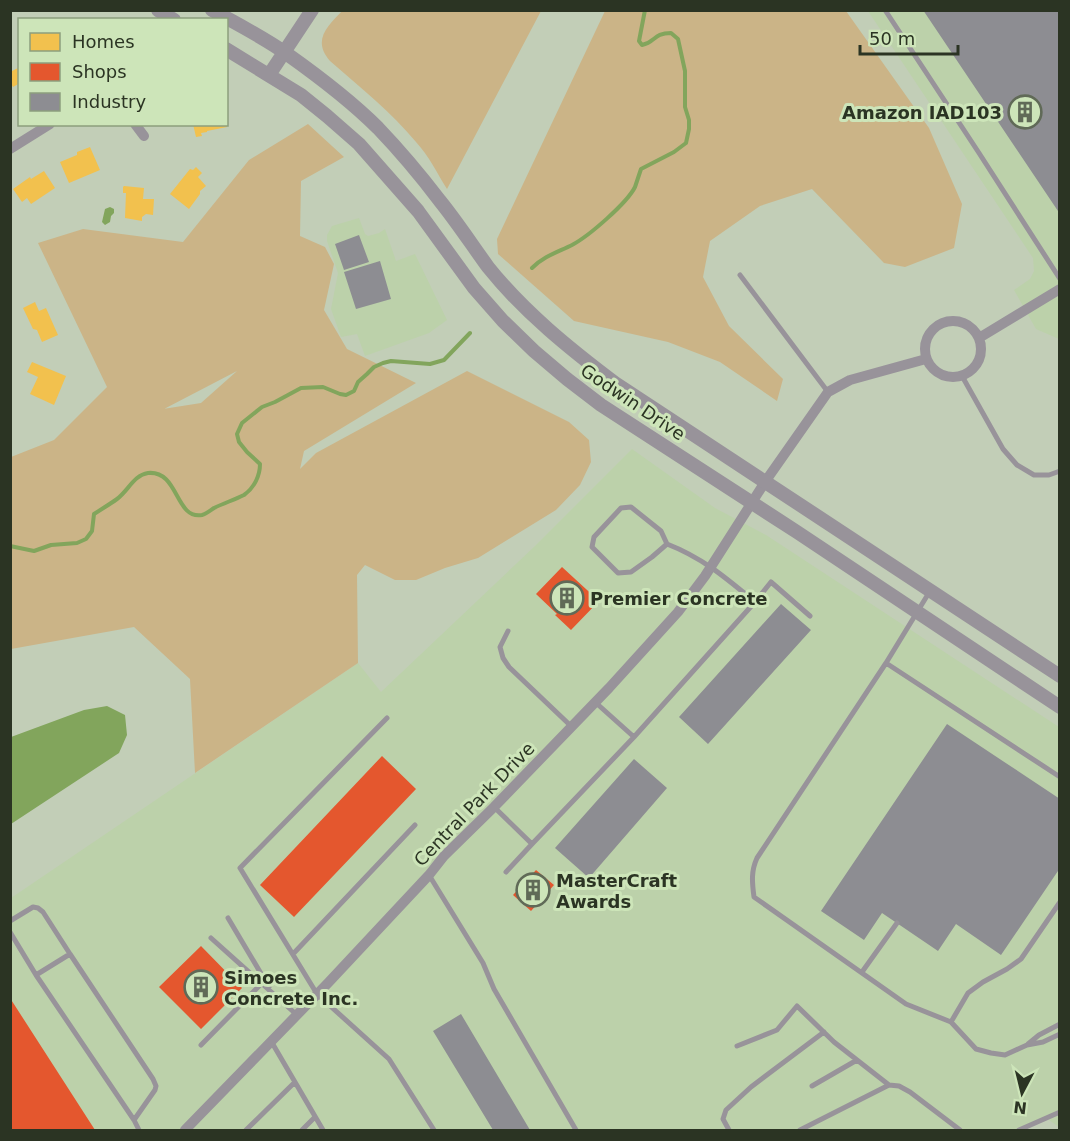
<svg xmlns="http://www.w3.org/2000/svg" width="1070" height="1141" viewBox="0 0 1070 1141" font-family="'DejaVu Sans',sans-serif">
<rect width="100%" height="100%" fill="#c2ceb7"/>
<!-- built -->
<path fill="#bcd1aa" d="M868,11H1059V339L1036,329L1014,290L1030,279L1034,271L1033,258Z
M359,218L365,234L368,236L379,233L385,229L396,261L415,254L447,320L429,333L365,356L357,334L341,337L331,309L338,273L327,241V235L332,226Z
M632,449L715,508L766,535L1059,727V1127L1046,1118L1022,1130H11V898L358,663L381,692L535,546Z"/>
<!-- green -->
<path fill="#cbb487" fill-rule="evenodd" d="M343,10L541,11L447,189C437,173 429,156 416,142C391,112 360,87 330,61C312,40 327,27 343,10Z
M605,11H846L929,128L962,204L954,248L905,267L884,263L812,189L760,206L710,241L703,277L729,326L783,379L777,401L720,362L668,342L574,321L498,254L497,239Z
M308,124L344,157L301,181L300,236L325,247L334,264L324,310L347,349L416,383L304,451L300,469L316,453L467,371L569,422L589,440L591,462L580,485L556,510L478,558L445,568L416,580H395L365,565L357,575L358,663L195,773L190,679L134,627L11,649V457L54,440L107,387L38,243L83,229L183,242L249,160ZM237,371L201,403L163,409H164Z"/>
<!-- water -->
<path fill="#82a55c" d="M110,207L114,209V213L111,216L110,222L105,225L102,222L105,209Z
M107,706L125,715L127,735L119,753L11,824V737L84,710Z"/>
<!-- homes -->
<path fill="#f2c14e" d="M20,67V83L13,87L10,82V72Z
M193,124H227V127L207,131V132L201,133L202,136L196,137Z
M90,147L100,170L69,183L60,162L77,155V152Z
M196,167L202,173L198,177L206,186L200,191V194L189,209L170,194L190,169L193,170Z
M44,171L55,188L31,204L27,198L22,202L13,189L30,177L31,179Z
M124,186L144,188L143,199H154L153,215L146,214L142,217V221L125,218L126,193H123V187Z
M35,302L39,311L46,308L58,335L42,342L37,330L33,329L23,308Z
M32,362L66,376L54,405L30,394L38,377L27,372Z"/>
<!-- shops -->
<path fill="#e4572e" d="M562,567L599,601L571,630L555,615L557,614L536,594Z
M382,756L416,789L294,917L260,885Z
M536,870L554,885L531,911L513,895Z
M201,946L242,988L201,1029L159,987Z
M10,998L95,1130H10Z"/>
<!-- industry -->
<path fill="#8d8d92" d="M923,10H1060V214Z
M359,235L369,262L344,270L335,244Z
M380,261L391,299L356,309L344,272Z
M781,604L811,630L708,744L679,717Z
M947,724L1060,799V868L1001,955L956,924L938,951L882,913L864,940L821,911Z
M634,759L667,788L589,878L555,848Z
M461,1014L530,1130H493L433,1031Z"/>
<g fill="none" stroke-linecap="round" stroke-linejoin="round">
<!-- stream -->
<path stroke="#82a55c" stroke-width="4" d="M532,268C544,256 558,252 572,245C589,236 627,203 635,187C637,181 639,175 641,169L674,152L686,143L689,129V120L685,107V71L678,39L671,33C653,33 656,42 642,45L639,41L645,10
M10,546L34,551L51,545L77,543L86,539L92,531L94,514C102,509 110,504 117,499C128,491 134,475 148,473C179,470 175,520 202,515C206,514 211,510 214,508C224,503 234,500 244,495C254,488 260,476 260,464L247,452L239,442L237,434L242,423L262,407L275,402L301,388L323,387L340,394L346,395L354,391L358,382L367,374L374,367L383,363L391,361L430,364L444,360L470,333"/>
<!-- service -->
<path stroke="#98939a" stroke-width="5" d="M885,10L979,153L1060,279
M740,275L828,392
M962,376L1003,449L1017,465L1034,475H1049L1060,471
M755,602L771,582L810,616
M508,631L500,647L503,658L509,667L572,727
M886,663L930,591
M595,702L634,737
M387,718L240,868L317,994L389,1059L434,1130
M1060,777L886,663L757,858C751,871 752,882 754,897L906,1004L951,1022L976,1049L991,1053L1005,1055L1027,1045L1043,1042L1060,1034
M494,807L532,844L634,737L755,602C726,578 703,558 667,544L661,531L631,507L621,508L594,537L592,547L618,573L631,572L652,557L667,544
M506,872L532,844
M429,875L483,963L494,989L576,1130
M228,918L269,987
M10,921L33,907L38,908L43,912L70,954
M10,932L36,975
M211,938L297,1015
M293,954L415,825
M862,972L897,923
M951,1022L968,993L983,982L1007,969L1021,959L1060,902
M271,1041L323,1130
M1028,1044L1039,1035L1060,1024
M201,1045L262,983
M737,1046L777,1030L797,1006L834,1042L889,1085
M812,1086L857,1060
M134,1120L155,1090L156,1086L153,1079L70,954L36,975L134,1120L139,1130
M246,1130L295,1082
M302,1130L315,1117
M729,1130L723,1119L726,1110L751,1087L824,1032
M800,1130L889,1085L899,1086L910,1092L960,1130
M1019,1130L1060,1112"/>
<!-- minor -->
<path stroke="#98939a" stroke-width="10" d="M135,124L144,136
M10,149L50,124
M925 349a28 28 0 1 1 56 0a28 28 0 1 1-56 0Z
M979,338L1060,289
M185,1130L328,983L429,875L444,856L494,807L609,688L678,612L705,576L765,482L828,392L850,380L926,359"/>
<!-- tertiary -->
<path stroke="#98939a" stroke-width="14" d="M158,10L174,20
M212,10C237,24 263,37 287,54C318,76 351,101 378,128C400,151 421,176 440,201C457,222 472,245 488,267C524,312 570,349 615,383L1060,676
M226,49L301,95L327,116L359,144L418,211L474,288L503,321L534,351L567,379L601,405L797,532L1060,707
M269,75L312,10"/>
</g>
<!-- icons -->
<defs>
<g id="building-ring" transform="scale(1.725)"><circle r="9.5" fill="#cde5b9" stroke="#606a57" stroke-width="1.5"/><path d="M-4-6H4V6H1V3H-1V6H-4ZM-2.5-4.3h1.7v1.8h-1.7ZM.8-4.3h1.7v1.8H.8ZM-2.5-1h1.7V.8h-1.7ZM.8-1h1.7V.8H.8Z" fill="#606a57"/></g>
</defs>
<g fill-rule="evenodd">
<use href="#building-ring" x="1025" y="112"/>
<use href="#building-ring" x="567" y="598"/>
<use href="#building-ring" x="533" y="890"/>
<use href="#building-ring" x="201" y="987"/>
</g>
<g text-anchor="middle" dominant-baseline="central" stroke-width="6" stroke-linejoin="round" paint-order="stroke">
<!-- poi labels -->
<g font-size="18" font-weight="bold" fill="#2b3423" stroke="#cde5b9" text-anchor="start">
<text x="1002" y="112" text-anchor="end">Amazon IAD103</text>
<text x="590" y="598">Premier Concrete</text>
<text x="556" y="880">MasterCraft<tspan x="556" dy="21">Awards</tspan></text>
<text x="224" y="977">Simoes<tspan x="224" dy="21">Concrete Inc.</tspan></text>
</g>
<!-- street labels -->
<g font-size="18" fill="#2b3423" stroke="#cde5b9">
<text transform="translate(633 402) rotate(34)">Godwin Drive</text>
<text transform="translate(474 804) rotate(-46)">Central Park Drive</text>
</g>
</g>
<!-- border -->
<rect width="1070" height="1141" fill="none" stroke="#2b3423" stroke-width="24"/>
<!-- legend -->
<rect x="18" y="18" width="210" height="108" fill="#cde5b9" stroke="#8c9e7d" stroke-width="1.5"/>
<rect x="30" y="33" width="30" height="18" fill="#f2c14e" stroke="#8c9e7d" stroke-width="1.5"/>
<text x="72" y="48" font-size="18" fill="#2b3423">Homes</text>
<rect x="30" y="63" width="30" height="18" fill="#e4572e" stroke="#8c9e7d" stroke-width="1.5"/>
<text x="72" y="78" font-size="18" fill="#2b3423">Shops</text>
<rect x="30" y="93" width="30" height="18" fill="#8d8d92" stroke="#8c9e7d" stroke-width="1.5"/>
<text x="72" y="108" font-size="18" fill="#2b3423">Industry</text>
<!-- north arrow -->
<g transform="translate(1022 1093) rotate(187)" stroke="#cde5b9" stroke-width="4.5" paint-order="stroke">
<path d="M0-4.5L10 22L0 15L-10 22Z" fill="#2b3423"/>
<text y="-9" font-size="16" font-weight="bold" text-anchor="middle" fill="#2b3423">N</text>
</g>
<!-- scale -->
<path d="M860 45v9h98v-9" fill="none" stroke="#2b3423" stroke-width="3"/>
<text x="869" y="45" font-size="18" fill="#2b3423" stroke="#cde5b9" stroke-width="4.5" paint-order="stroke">50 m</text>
</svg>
